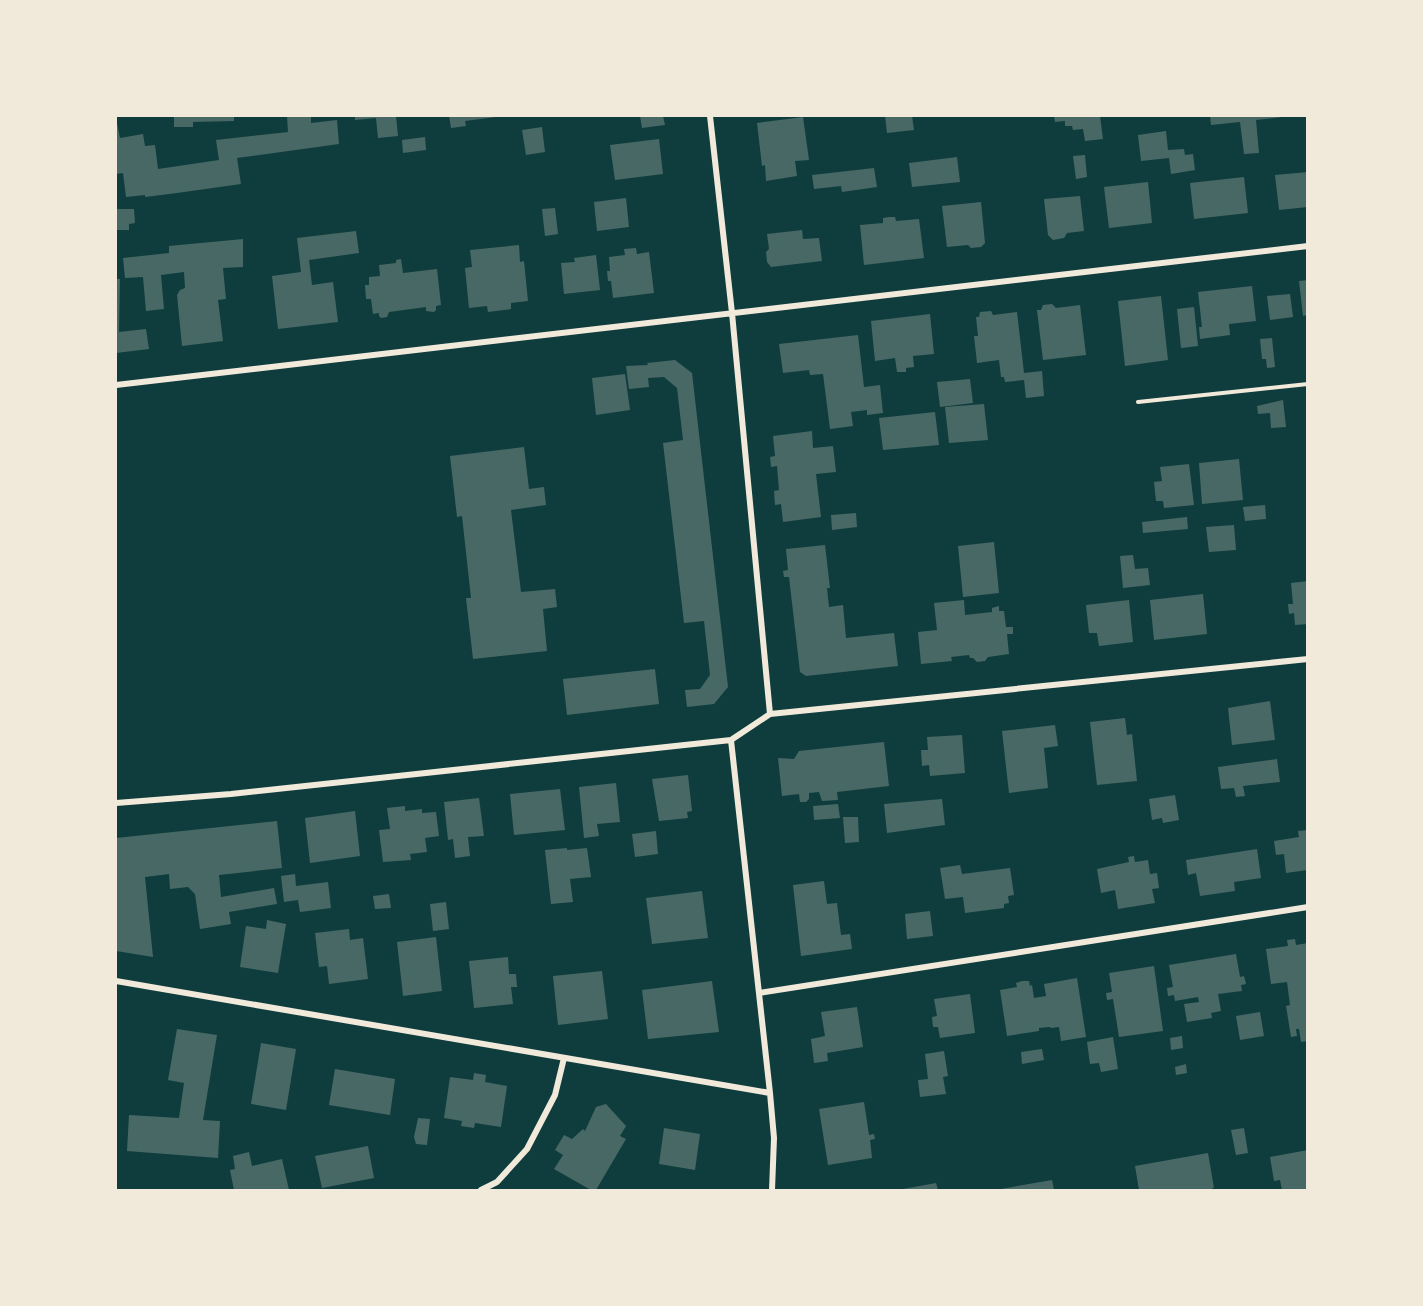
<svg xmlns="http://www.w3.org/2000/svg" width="1423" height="1306" viewBox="0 0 1423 1306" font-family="Quicksand,sans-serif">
<rect width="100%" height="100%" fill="#0f3d3e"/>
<!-- building -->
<path fill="#486865" d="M174,116H234V121L193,122V127H174Z
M287,116H311V123L337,120L339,144L237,158L241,184L177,193L145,197V195L126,197L123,173L116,174V118L120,138L143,134L145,146L155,145L158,169L219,160L216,140L288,132Z
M355,116H396L398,136L378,138L376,118L355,120Z
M449,116H496V117L465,121L466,126L451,128Z
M640,116H663L665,125L642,128Z
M885,116H912L914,130L887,133Z
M1054,116H1100L1103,139L1085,141L1083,129L1073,130L1072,126H1065V121L1055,122Z
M1210,116H1282V117L1256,120L1259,153L1244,154L1240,122L1211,125Z
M803,117L809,160L795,161L797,176L766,181L765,165L762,166L757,123Z
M542,127L545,152L526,155L522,130Z
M1166,131L1168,150L1184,149L1185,155L1193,154L1195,170L1171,174L1169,158L1141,161L1138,135Z
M425,137L426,150L403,153L402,140Z
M659,139L663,174L615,180L610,145Z
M1085,155L1087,177L1076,179L1073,156Z
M957,157L960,182L912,187L909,163Z
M874,168L877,187L842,192L841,186L814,189L812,175Z
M1308,172V207L1279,210L1275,175Z
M1244,177L1248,213L1194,219L1190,183Z
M1148,182L1152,223L1109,228L1104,187Z
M1080,196L1084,231L1067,233L1064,238L1053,240L1048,235L1044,199Z
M626,198L629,227L597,231L594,202Z
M981,202L985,243L981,247L971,248L968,245L947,247L942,206Z
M555,208L558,234L545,236L542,209Z
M116,209H134L135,223L129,224V230H116Z
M889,217H895L896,221L919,219L924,258L864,265L860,225L883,223V218Z
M802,230L803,239L819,238L822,261L771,267L767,262L766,252L769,249L767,234Z
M356,231L359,253L309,260L312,285L333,282L338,322L278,329L272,276L301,272L297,238Z
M243,239V267L223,268L226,299L218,300L223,341L182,346L177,295L180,290L185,288L184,272L161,275L164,309L146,311L143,277L125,278L123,258L169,253V246Z
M519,245L520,262L524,261L528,301L511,303V309L488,312L487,306L469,308L465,268L472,267L470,250Z
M636,248L637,254L649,252L654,293L613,298L611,281H608L607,271H610L609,257L625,255L624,249Z
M596,255L600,290L564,294L561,263L575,262L574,258Z
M401,259L403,273L437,269L441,305L436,306V310L434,312L426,311V307L389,312L387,317L381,318L379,316V313L373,314L371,299H366L365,285H369V277L380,276L379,265L396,263V260Z
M116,279H120L119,332L146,329L149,349L116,353Z
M1308,280V315L1303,316L1299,281Z
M1252,286L1256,321L1229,324L1230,335L1200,339L1199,327H1202L1198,292Z
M1290,294L1293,317L1270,320L1267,296Z
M1161,296L1168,360L1125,366L1118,301Z
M1052,304L1056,308L1080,305L1086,355L1043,360L1037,310H1041L1043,305Z
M1194,307L1198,346L1181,348L1177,309Z
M991,311L993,315L1017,312L1024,373L1042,371L1044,396L1026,398L1024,380L1005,382L1004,377H1001L999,360L977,363L974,336H978L976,317H979L980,312Z
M930,314L934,354L913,356L914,367L906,368V372H897L895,358L875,361L871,321Z
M858,335L864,387L880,385L883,413L867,415V410L851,412L853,426L830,429L823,374L810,375L809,370L783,373L779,344Z
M1272,338L1275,367L1267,368L1266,359H1262L1260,339Z
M675,360L692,373L728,687L714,704L687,707L685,690L700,689L710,675L704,621L684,623L663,443L683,440L677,388L664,377L648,378L649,387L629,389L626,366L648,365L647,363Z
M625,374L630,410L596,415L592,378Z
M970,379L973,403L940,407L937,382Z
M1283,400L1286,427L1271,428L1270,413L1258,414L1257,406Z
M984,404L988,440L949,443L945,407Z
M935,412L939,445L883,450L879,418Z
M812,431L813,448L833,446L836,472L816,474L821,517L783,522L781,504L775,505L774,491L779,490L777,466L771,467L770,457L775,456L773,436Z
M524,447L529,489L544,487L546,505L511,510L521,592L555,589L557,607L543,609L547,651L473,659L466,598H471L462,516L457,517L450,456Z
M1239,459L1243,500L1202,504L1199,463Z
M1189,464L1194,505L1164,508L1163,501H1156L1154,482L1162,481L1160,467Z
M1265,505L1266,519L1245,521L1243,507Z
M856,513L857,527L832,530L831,515Z
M1187,517L1188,529L1143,533L1142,522Z
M1234,525L1236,550L1209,552L1206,527Z
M994,542L999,593L963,597L958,546Z
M825,545L830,588H827L829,607L843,605L846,638L894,633L898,666L806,676L800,672L789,577H784L783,571L788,570L786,549Z
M1133,555L1135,569L1148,568L1150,585L1123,588L1120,556Z
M1308,581V624L1295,625L1294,613L1289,614L1288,604H1293L1291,583Z
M1203,594L1207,634L1154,640L1150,600Z
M964,600L965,615L992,612V608L999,606V611H1004L1006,627H1013V634H1007L1009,654L988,657L985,661L977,662L973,658H970L969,655L951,657L952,661L921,664L918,632L937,630L934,603Z
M1129,600L1133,642L1099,646L1097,633H1089L1086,605Z
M655,669L659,704L567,715L563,679Z
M1270,701L1275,740L1232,745L1228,708Z
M1125,718L1127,735L1132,734L1137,781L1097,785L1090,722Z
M1055,725L1058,746L1044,748L1048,788L1009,793L1002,731Z
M962,735L965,773L930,776L929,765L922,766L921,750H928L927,737Z
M884,742L889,786L837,792L838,800L822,801L819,792L809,793V799L806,802H800L799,794L782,796L778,758L794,759L799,751Z
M1277,759L1280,782L1243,786L1245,796L1236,797L1234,788L1221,789L1218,767Z
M688,775L692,811L687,812L688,818L659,821L652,779Z
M616,783L620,822L597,824L599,836L584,838L579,787Z
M560,789L565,830L514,835L510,794Z
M1175,795L1179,820L1163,823L1162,818L1152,820L1149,799Z
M479,798L484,836L468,837L470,856L455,858L453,839L448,840L444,802Z
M942,799L945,825L887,833L884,804Z
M838,804L840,818L814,820L813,806Z
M405,806V811L422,809V813L436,812L439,836L425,838L427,852L410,854L411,860L383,862L379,830L390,829L387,808Z
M355,811L360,856L310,863L305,818Z
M843,817H858L859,842L845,843Z
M277,821L282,868L219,875L221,897L274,888L277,904L229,912L231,924L200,929L195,894L188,887L170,889L169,874L145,877L153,957L116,951V838Z
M1308,830V870L1286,873L1284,854L1276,855L1274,841L1299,837L1298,831Z
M656,831L658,854L635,857L632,834Z
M567,848V850L587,848L591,877L570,879L573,902L551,904L545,850Z
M1257,849L1261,878L1234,882L1235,891L1200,896L1196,873L1188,875L1186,860Z
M1134,856L1135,862L1148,860L1150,874L1157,873L1159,888L1152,889L1155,903L1118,909L1115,890L1101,893L1097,869L1129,862L1128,857Z
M960,865L962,874L1010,868L1014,895L1008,896L1009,903L1004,904V908L965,913L963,897L945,899L940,868Z
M295,874L296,886L328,882L331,908L300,912L298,900L284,902L281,876Z
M824,881L827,904L837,903L841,935L850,934L852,949L801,956L793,885Z
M702,891L708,938L652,944L646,898Z
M389,894L391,908L375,909L373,896Z
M446,902L449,929L433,931L430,904Z
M930,911L933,936L907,939L905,914Z
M267,920L286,924L278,973L240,967L246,926L266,929Z
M349,929L350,940L363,938L368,979L329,984L327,966L319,967L315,933Z
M436,937L442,991L403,996L397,942Z
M1295,939L1296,945L1308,943V1041L1301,1042L1299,1029H1296L1297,1036L1291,1037L1286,1006L1290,1005L1287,982L1271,984L1266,949L1288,946L1287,940Z
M1236,954L1240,977L1244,976L1246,984L1241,985L1242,991L1218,994L1221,1011L1211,1013L1212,1018L1187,1022L1184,1004L1199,1002L1198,997L1175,1001L1174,995L1168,996L1167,988L1173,987L1169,965Z
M508,957L509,974H516L517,987H511L513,1004L474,1008L469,961Z
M1154,966L1163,1031L1119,1037L1113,999L1107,1000L1106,993L1112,992L1109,973Z
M602,971L608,1019L558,1025L553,976Z
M1077,978L1086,1037L1061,1041L1059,1027L1051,1028L1050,1027L1039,1028V1031L1007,1036L1000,990L1017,987L1016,983L1022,981H1029L1030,986L1032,985L1034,998L1046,996L1044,984Z
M712,981L719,1032L648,1039L642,990Z
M970,994L975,1033L940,1038L938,1027H933L932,1017L937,1016L934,999Z
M857,1007L863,1047L827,1053L828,1061L814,1063L811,1039L825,1036L821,1012Z
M1260,1012L1264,1036L1240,1040L1236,1016Z
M177,1029L217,1035L203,1120L220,1121L218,1158L127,1151L129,1115L179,1118L184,1083L168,1080Z
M1182,1036L1183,1048L1171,1050L1170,1038Z
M1113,1037L1118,1069L1101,1072L1099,1063L1090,1064L1087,1042Z
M261,1043L296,1049L286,1110L251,1104Z
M1042,1049L1044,1060L1022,1064L1021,1052Z
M944,1051L948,1076L943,1077L946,1094L920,1097L918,1080L928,1079L925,1054Z
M1186,1064L1187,1073L1176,1075L1175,1067Z
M335,1069L395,1079L390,1115L329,1105Z
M474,1073L486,1075L485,1082L507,1086L501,1127L475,1123L474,1128L461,1126L462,1121L444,1118L450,1077L473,1080Z
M864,1102L869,1135L874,1134L875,1139L870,1140L872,1158L828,1165L819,1109Z
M606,1104L626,1126L620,1136L626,1139L596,1190H591L554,1169L563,1155L555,1150L564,1135L572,1139L583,1129L585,1131L596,1107Z
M418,1118L430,1119L427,1145L416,1144L414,1137Z
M664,1128L700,1134L695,1170L659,1164Z
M1244,1128L1248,1153L1236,1155L1231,1130Z
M368,1146L374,1178L322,1188L315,1156Z
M1308,1150V1189L1282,1190L1280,1180L1274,1181L1270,1157Z
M249,1152L252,1166L282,1159L289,1190H234L230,1170L235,1169L233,1156Z
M1208,1153L1214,1188H1212L1213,1190H1139L1135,1166Z
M1052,1180L1054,1190H1001V1189Z
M936,1183L938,1190H904L903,1189Z"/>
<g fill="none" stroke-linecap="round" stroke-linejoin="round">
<!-- path -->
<path stroke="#f1e9da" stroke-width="4" d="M1138,402L1308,384"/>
<!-- minor -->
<path stroke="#f1e9da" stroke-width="6" d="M710,116L732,313L770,714
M116,385L1308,246
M731,740L770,1093L774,1138L772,1190
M116,803L231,794L731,740L770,714L1308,659
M116,981L770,1093
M759,993L1308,907
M481,1190L497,1182L527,1149L555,1095L564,1058"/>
</g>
<!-- border -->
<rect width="1423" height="1306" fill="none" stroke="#f1e9da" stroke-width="234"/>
</svg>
